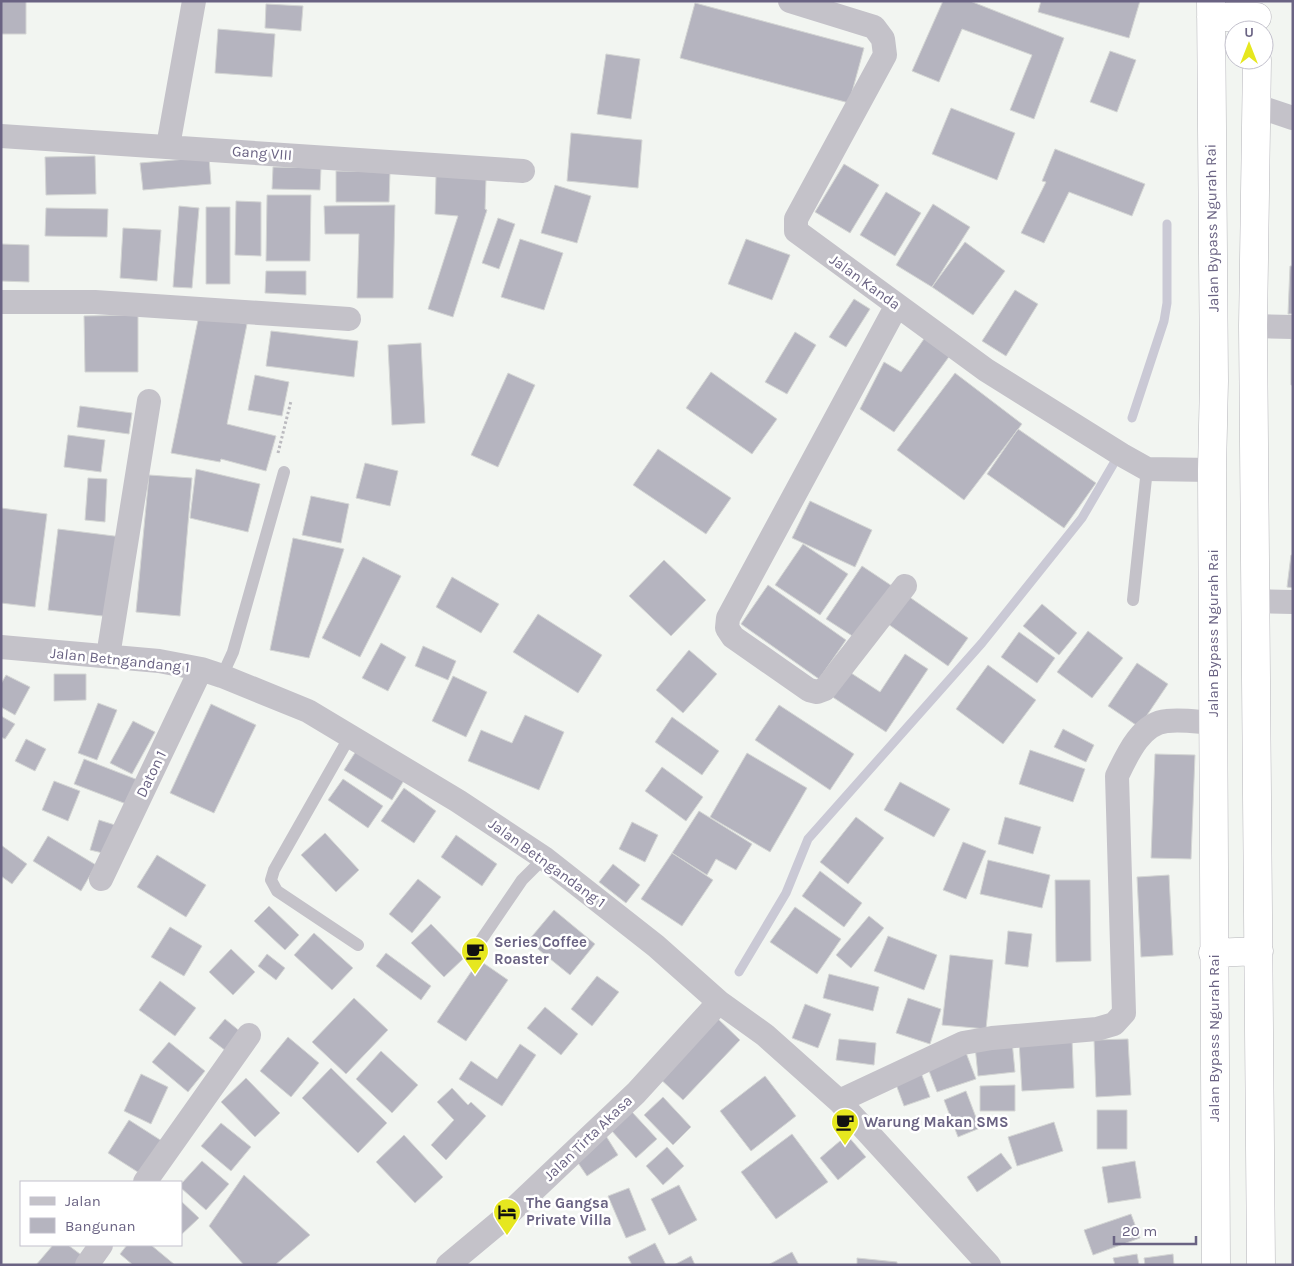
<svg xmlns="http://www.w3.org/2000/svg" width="1294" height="1266" viewBox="0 0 1294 1266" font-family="Karla,sans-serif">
<rect width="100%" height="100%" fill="#f2f5f1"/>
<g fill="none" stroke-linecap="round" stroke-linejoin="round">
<!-- stream -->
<path stroke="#cac9d5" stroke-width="9" d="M1132,418L1164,321L1167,303V224
M739,972L786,893L808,839L982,643L1082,518L1114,463"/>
</g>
<!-- building -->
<path fill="#b5b4bf" stroke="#d4d6d4" d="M1,1H26V34H1Z
M943,1H970L1064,38L1034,119L1010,110L1032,55L962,29L939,82L912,71Z
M1041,1H1140L1129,38L1038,12Z
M695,3L864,48L849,103L680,58Z
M266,4L303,6L301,31L265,28Z
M218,29L275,34L272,77L215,73Z
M1110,51L1136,60L1117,112L1090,102Z
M606,54L640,59L631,119L597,114Z
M951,108L1015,133L997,180L932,154Z
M571,133L642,140L638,188L567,181Z
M1055,149L1145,184L1132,216L1069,192L1044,243L1021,233L1046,182L1042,181Z
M95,156L96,194L46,195L45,157Z
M209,157L211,184L143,190L140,163Z
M844,164L879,185L850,233L815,212Z
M273,167L321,168L320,190L272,189Z
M336,171L390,172L389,202H336Z
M436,176L486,179L485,209L487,210L453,317L428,309L458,216L435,214Z
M555,185L591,196L577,243L541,233Z
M886,192L921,213L895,256L860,235Z
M267,195H311L310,261H266Z
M236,201L261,202V256L235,255Z
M933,204L970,227L932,287L896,265Z
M395,205L393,298H357L359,234H325L324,206Z
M179,206L199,208L192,288L173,287Z
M206,207H230V284H206Z
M46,208L108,209L107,237L45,236Z
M498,218L515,224L499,269L482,263Z
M123,228L161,230L157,281L120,278Z
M520,239L563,253L544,310L501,297Z
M746,239L790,255L772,300L728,284Z
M965,242L1005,271L973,315L932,287Z
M1,244L29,245V282L1,281Z
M1290,266H1293V314H1288Z
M266,271H306V295L265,293Z
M1015,290L1038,304L1006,356L982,341Z
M854,299L870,309L846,347L829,337Z
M138,315V372H85L84,316Z
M199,315L247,324L227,424L276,436L266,471L221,459L220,462L171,453Z
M271,331L358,341L354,377L266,366Z
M795,332L816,345L787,394L765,382Z
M926,336L951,354L894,432L860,409L884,362L901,372Z
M1291,339H1293V385H1291Z
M421,343L425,423L392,425L388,345Z
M711,372L777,419L752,454L686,408Z
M508,373L535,385L498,467L471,455Z
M955,373L1022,424L964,500L897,450Z
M255,375L289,382L282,416L248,410Z
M80,406L132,413L129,434L77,427Z
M1018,429L1096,483L1064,528L987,474Z
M68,435L105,440L101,472L64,467Z
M658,449L731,498L706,534L633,485Z
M365,463L398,471L390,506L356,498Z
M196,469L260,484L248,532L190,518Z
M149,475L192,478L180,616L136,612Z
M88,478L107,479L105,522L85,520Z
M311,496L349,504L341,543L302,535Z
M810,501L872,530L855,567L792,538Z
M1,508L47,514L35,607L1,603Z
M58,529L122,537L112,617L48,610Z
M293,538L344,549L309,658L270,650Z
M803,544L848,574L820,615L775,585Z
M1291,555H1293V588L1287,587Z
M363,557L401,576L360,657L322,638Z
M664,560L706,600L671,636L629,596Z
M862,566L892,586L857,639L826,619Z
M452,577L499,604L481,633L436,607Z
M768,585L846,640L819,679L741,624Z
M908,596L968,638L948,666L888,624Z
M1042,604L1077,633L1059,655L1023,626Z
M538,614L602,655L578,693L513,652Z
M1088,631L1123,658L1092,698L1057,672Z
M1019,632L1055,658L1037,683L1001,657Z
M381,643L406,657L388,691L362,678Z
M423,646L456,661L448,680L415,666Z
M689,650L717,674L683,713L656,690Z
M905,654L928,669L886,732L831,696L848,671L880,692Z
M1137,663L1168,684L1139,727L1108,706Z
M988,665L1036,700L1003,744L956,709Z
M54,674H86V700L54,701Z
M6,675L30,687L15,715L1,707V684Z
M453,676L487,692L466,737L432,721Z
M98,703L117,710L97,760L78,753Z
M211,704L256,725L214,813L170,793Z
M779,705L854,754L830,790L755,740Z
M525,715L564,732L539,790L468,761L481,730L512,743Z
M1,716L15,724L5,739L1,737Z
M672,717L719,751L702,775L655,742Z
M133,721L155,732L132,774L110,763Z
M1063,729L1094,745L1086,762L1054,747Z
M26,739L46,749L35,771L15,761Z
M358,748L406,777L392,800L344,770Z
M1030,750L1085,769L1073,802L1019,784Z
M747,753L807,788L770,852L710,817Z
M1155,754L1195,755L1191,859L1151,858Z
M84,759L138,780L129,805L74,784Z
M662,767L703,797L686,821L645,791Z
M343,779L383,806L368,828L328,800Z
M54,781L80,791L68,821L42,810Z
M900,782L950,809L934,837L884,810Z
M404,788L436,811L414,843L381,821Z
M699,811L752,844L736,870L716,859L707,875L672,853Z
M856,817L884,838L848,884L820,862Z
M1005,817L1041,827L1033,854L998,844Z
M99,820L115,825L107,854L90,850Z
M632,822L658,835L645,862L619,849Z
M325,833L359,870L336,892L301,855Z
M456,835L497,864L482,886L441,857Z
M48,836L96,865L81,891L33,861Z
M963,842L986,851L966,899L943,890Z
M1,845L27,864L12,884L1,876Z
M672,853L713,880L682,926L641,899Z
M157,855L206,885L186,917L137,887Z
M988,860L1050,875L1042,908L980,894Z
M613,864L640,885L626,903L599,882Z
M820,871L862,903L844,927L802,896Z
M1169,875L1173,955L1141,957L1137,877Z
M418,879L441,897L412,933L389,914Z
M1055,880H1090L1091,961L1056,962Z
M269,906L299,935L285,950L254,921Z
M795,907L841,939L817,974L770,942Z
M554,910L595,944L570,975L528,941Z
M869,916L884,928L851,968L836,955Z
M431,924L464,958L444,977L411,943Z
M170,927L202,946L184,976L151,957Z
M1008,931L1032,934L1028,967L1005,964Z
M314,933L353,968L332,990L294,955Z
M888,936L937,955L924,990L874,971Z
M231,949L255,972L233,995L209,972Z
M386,953L431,986L421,1000L376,966Z
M267,954L285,968L276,980L258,966Z
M950,955L993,960L986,1029L942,1025Z
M479,960L508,980L466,1041L437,1022Z
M829,974L879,987L873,1011L823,998Z
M597,976L619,992L592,1026L571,1009Z
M160,981L196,1008L175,1036L139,1010Z
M354,998L388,1030L346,1074L312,1042Z
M908,998L941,1009L930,1044L896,1033Z
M805,1004L831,1014L818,1048L792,1038Z
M545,1007L578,1034L561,1055L527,1028Z
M715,1016L740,1040L683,1100L657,1076Z
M225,1019L242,1033L226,1051L209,1038Z
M288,1037L319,1063L291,1097L260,1071Z
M839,1039L876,1043L874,1065L836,1060Z
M1072,1039L1074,1088L1022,1091L1019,1041Z
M1128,1039L1131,1095L1096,1097L1094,1040Z
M1012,1041L1015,1072L978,1076L975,1046Z
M169,1042L205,1071L188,1092L152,1062Z
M520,1044L536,1055L502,1106L459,1079L471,1061L497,1079Z
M965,1050L976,1079L937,1092L926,1063Z
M381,1051L418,1085L392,1113L356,1079Z
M331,1068L387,1123L358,1153L302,1098Z
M920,1070L930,1097L904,1106L894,1079Z
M141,1074L168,1087L151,1124L124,1111Z
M765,1076L796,1116L751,1151L720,1111Z
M246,1078L280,1113L255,1137L221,1102Z
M1015,1085V1111H980V1086Z
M452,1088L468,1105L471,1102L486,1116L446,1160L431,1145L454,1120L437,1102Z
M966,1091L980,1128L958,1137L944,1100Z
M663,1097L691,1127L673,1145L644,1115Z
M1097,1110H1127V1149H1097Z
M632,1112L657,1139L636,1158L611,1130Z
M129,1120L165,1143L144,1176L108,1153Z
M1054,1122L1063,1151L1017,1166L1008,1137Z
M221,1123L251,1147L231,1171L201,1146Z
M792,1134L828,1182L776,1219L741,1172Z
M404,1135L443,1177L415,1203L376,1162Z
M847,1135L866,1157L838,1180L820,1158Z
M606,1136L618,1155L587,1176L574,1157Z
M667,1147L684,1166L663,1185L646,1166Z
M1001,1153L1012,1168L977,1192L967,1177Z
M202,1161L229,1184L206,1210L181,1188V1184Z
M1135,1161L1141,1198L1108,1203L1102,1167Z
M244,1175L310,1235L275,1265H244L209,1226Z
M679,1185L697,1220L669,1235L651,1199Z
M629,1188L646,1230L626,1238L608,1196Z
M181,1201L199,1218L181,1235Z
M1131,1214L1140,1238L1093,1255L1084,1230Z
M655,1243L666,1265H632L628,1257Z
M53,1245H68L84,1257L78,1265H36Z
M127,1245H151L175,1265H133L120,1254Z
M792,1252L799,1265H768Z
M1137,1254L1139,1265H1115L1113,1258Z
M1173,1254L1174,1265H1145L1144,1258Z
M691,1256L695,1265H674Z
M857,1258L897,1262V1265H857Z"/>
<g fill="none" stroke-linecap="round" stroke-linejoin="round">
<!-- highway casing -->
<g stroke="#b6b5bb" stroke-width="29">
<path id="highway" d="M1211,1L1214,381L1212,470L1216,1265
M1211,17H1257
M1257,60L1253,326L1261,1265
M1213,953L1259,951"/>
</g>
<!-- path -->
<path stroke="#bbbabf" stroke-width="3" stroke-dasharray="2.5 2.5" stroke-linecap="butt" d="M278,453L291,401"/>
<!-- lane -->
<path stroke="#c4c2c9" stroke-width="12" d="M1133,600L1147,469
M222,676L233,652L284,472
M350,736L274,870L271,880L277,891L358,945
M473,952L522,880L544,858"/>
<!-- street -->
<path stroke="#c4c2c9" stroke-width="24" d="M790,1L874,27L883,39L885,55L796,219V231L986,370L1122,455L1147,469L1212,470
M1257,106L1293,118
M1,136L523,171
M168,146L194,1
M1,302H95L349,319
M897,305L728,618L727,628L733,637L809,690L817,692L825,689L905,586
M1253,326L1293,327
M1255,601L1293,602
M1,647L159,661L201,669L222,676L308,711L458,801L544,858L656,946L719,1002L765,1035L839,1101L989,1265
M108,656L149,401
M101,879L201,669
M839,1101L963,1043L992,1038L1097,1029L1114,1024L1124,1013L1117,776C1127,755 1141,723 1167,721C1182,719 1198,722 1213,723
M145,1182L249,1035
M87,1265L101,1245
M448,1265L502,1220L636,1093L719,1002"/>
<!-- highway -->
<use href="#highway" stroke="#fff" stroke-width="28"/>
</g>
<!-- icons -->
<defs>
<g id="cafe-pin" transform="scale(1.4375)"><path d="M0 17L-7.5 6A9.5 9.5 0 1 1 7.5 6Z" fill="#e6e71f" stroke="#fff"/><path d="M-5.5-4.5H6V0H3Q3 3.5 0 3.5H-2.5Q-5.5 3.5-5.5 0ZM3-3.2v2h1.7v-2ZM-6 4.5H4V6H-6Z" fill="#111"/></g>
<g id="hotel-pin" transform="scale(1.4375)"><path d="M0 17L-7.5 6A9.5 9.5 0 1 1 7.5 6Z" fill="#e6e71f" stroke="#fff"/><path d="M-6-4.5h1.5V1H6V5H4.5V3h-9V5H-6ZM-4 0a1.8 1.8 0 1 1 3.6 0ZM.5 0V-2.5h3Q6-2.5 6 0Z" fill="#111"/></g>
</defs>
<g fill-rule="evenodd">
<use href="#cafe-pin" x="475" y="951"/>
<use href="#cafe-pin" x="845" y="1122"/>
<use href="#hotel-pin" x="507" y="1212"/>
</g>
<g text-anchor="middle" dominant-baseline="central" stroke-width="5" stroke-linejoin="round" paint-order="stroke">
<!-- street labels -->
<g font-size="15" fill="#6a6383" stroke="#fff">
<text transform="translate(262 153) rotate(4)">Gang VIII</text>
<text transform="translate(1212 228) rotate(-91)">Jalan Bypass Ngurah Rai</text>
<text transform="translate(865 282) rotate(36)">Jalan Kanda</text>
<text transform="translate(1213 633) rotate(-90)">Jalan Bypass Ngurah Rai</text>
<text transform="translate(120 660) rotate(6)">Jalan Betngandang 1</text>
<text transform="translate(151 774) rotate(-64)">Daton 1</text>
<text transform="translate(547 863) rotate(36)">Jalan Betngandang 1</text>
<text transform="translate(1214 1038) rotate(-90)">Jalan Bypass Ngurah Rai</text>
<text transform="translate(588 1138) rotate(-44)">Jalan Tirta Akasa</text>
</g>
<!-- poi labels -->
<g font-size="15" font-weight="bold" fill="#6a6383" stroke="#fff" text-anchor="start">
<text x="494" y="942">Series Coffee<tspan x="494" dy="17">Roaster</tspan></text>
<text x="864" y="1122">Warung Makan SMS</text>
<text x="526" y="1203">The Gangsa<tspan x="526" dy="17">Private Villa</tspan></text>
</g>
</g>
<!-- border -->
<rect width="1294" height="1266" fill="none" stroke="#6a6383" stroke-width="5"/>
<!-- legend -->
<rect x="20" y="1181" width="162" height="65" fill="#ffffff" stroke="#c3c1cd"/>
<rect x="30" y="1197" width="25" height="8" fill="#c4c2c9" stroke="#c3c1cd"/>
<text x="65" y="1206" font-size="15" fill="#6a6383">Jalan</text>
<rect x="30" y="1218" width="25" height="15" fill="#b5b4bf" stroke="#c3c1cd"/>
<text x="65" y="1231" font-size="15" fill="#6a6383">Bangunan</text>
<!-- north arrow -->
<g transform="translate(1249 45)"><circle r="24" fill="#ffffff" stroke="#c3c1cd"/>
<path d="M0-4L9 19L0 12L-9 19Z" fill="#e6e71f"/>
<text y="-8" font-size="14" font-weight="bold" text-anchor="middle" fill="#6a6383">U</text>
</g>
<!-- scale -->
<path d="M1114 1236v8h82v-8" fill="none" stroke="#6a6383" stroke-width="2.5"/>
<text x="1122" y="1236" font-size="15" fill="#6a6383" stroke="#ffffff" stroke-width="4" paint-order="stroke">20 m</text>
</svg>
